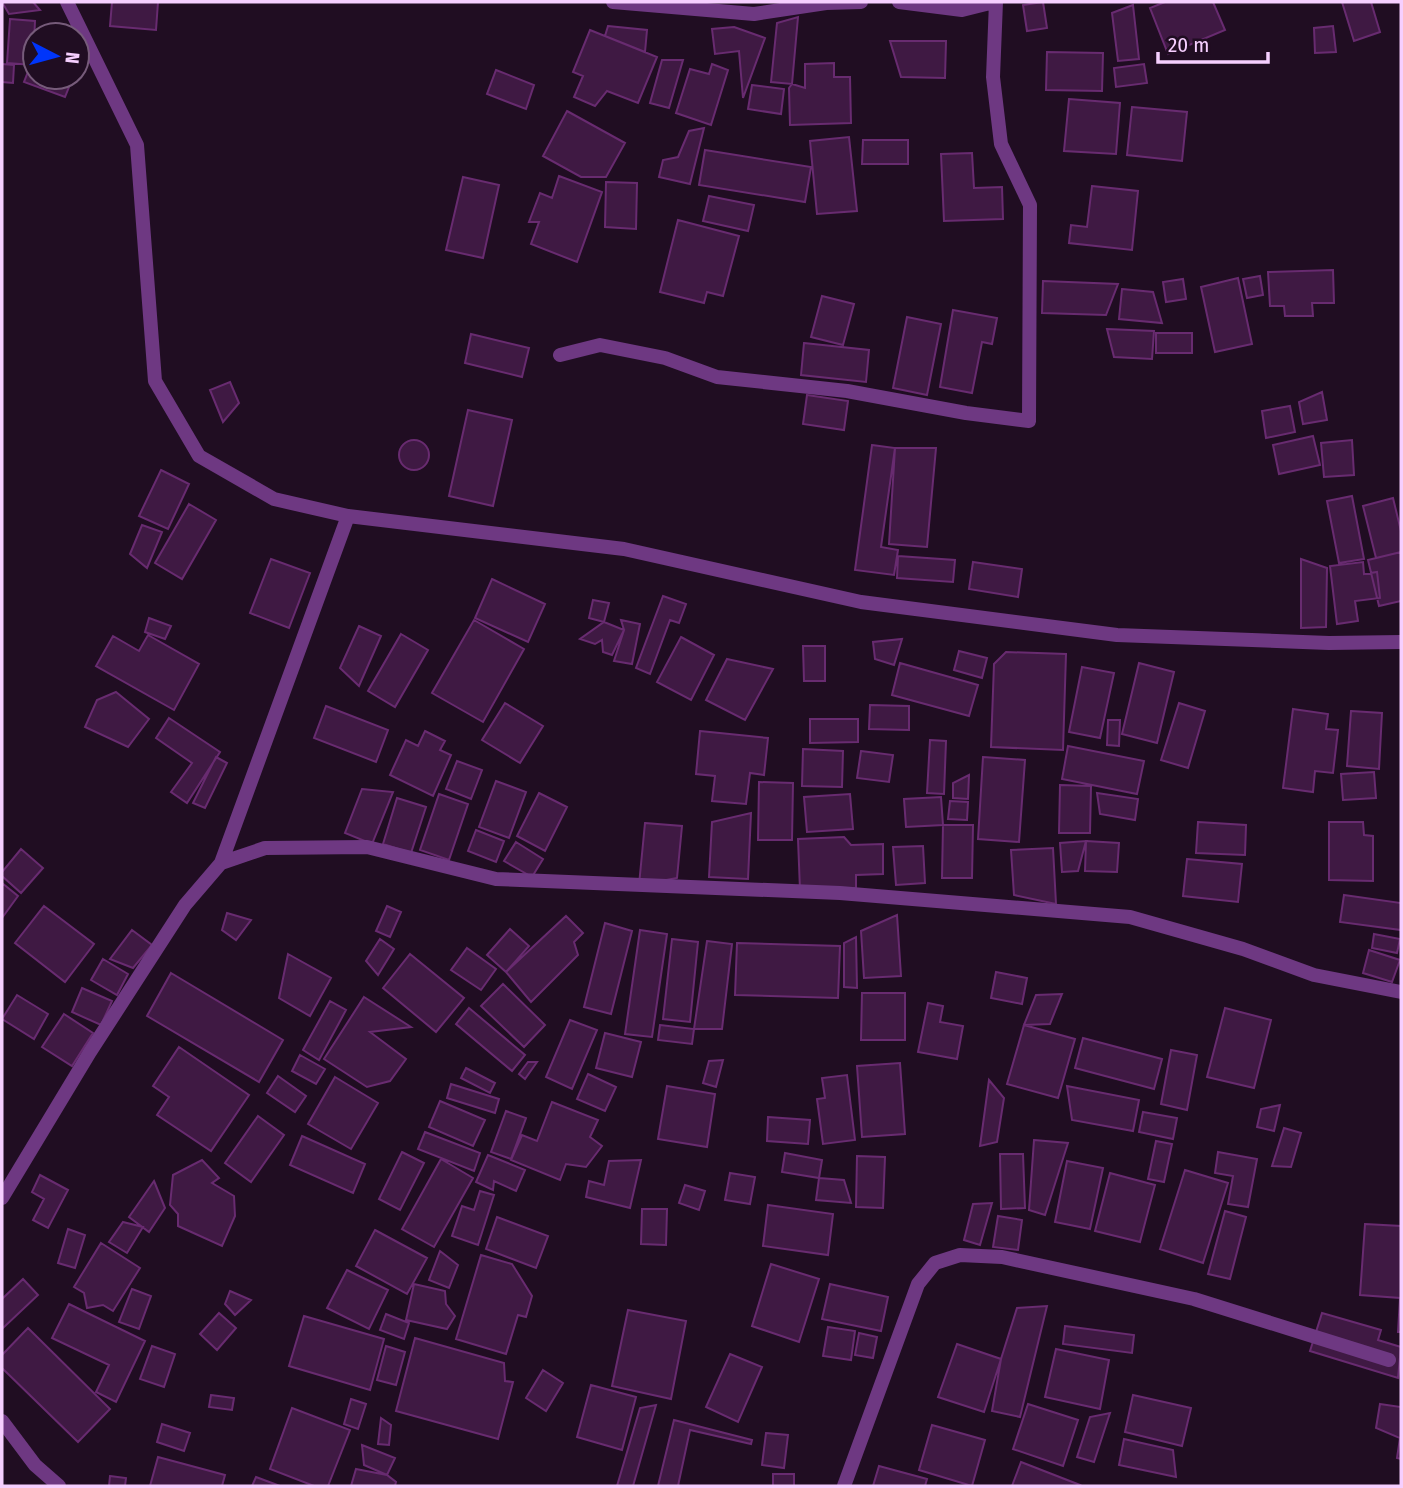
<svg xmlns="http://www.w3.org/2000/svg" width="1403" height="1488" viewBox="0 0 1403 1488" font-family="'Fira Sans Condensed',sans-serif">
<rect width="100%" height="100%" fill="#200d22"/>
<!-- building -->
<path fill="#3f1943" stroke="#682b70" stroke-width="2" d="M2,2H33L40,10L9,14Z
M112,2H158L156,30L110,26Z
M1043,2L1047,28L1027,31L1023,5Z
M1165,2H1213L1225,30L1168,54L1150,8Z
M1342,2H1371L1380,32L1354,41Z
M1133,5L1139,59L1118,61L1112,13Z
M798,17L792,84L771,82L777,23Z
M10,19L35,21L33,65L7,63Z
M608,26L647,30L645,52L605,36Z
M1333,26L1336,52L1315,53L1314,28Z
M734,27L765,38L743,98L739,51L715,54L712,29Z
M590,30L657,57L638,103L607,91L595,106L574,97L583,76L573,72Z
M890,41H946L945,78L901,77Z
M1047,52L1103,53L1102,91L1046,90Z
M33,59L35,77H73L65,97L24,82Z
M662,60H683L669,108L650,103Z
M834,63V77H850L851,123L790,125L789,88L792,84L805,88V64Z
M2,64L14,65L13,83L2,82Z
M712,64L728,70L711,125L676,113L690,69L709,74Z
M1144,64L1147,83L1116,87L1114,68Z
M496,70L534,85L526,109L487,94Z
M752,85L784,89L781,114L748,109Z
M1069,99L1120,103L1116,154L1064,151Z
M1132,107L1187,112L1182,161L1127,155Z
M567,111L625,143L606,177H581L543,156Z
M704,128L690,184L659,177L663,160L678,157L689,131Z
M849,137L857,211L817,214L810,141Z
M863,140H908V164H862Z
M705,150L811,167L805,202L699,185Z
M972,153L974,188L1002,187L1003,219L944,221L941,154Z
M559,176L602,192L577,262L531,244L539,222H529L540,193L552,198Z
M463,177L499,185L483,258L446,250Z
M606,182L637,183L636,229L605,227Z
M1092,186L1138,191L1132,250L1069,243L1071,225L1087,227Z
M709,196L754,205L748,231L703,221Z
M678,220L739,236L723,296L707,292L704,303L660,292Z
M1333,270L1334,303H1312L1313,316H1285L1284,306H1270L1268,272Z
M1260,276L1263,295L1247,298L1243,279Z
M1238,278L1252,344L1215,352L1201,287Z
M1183,279L1186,299L1166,302L1163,282Z
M1043,281L1118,284L1106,315L1042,313Z
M1122,289L1153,292L1162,323L1119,319Z
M822,296L854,304L843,345L811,337Z
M953,310L997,318L992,344L982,342L972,393L940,387Z
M907,317L941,324L927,395L893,388Z
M1107,329L1154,331L1152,359L1114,357Z
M1156,333H1192V353H1156Z
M471,334L529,348L522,377L465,363Z
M804,343L869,350L866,382L801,375Z
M230,382L239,403L223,422L210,390Z
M1322,392L1327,420L1303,424L1299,402Z
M807,395L848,401L844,430L803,424Z
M1290,406L1295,432L1266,438L1262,411Z
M468,410L512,420L493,506L449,496Z
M1313,436L1320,465L1279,474L1273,445Z
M399 455a15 15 0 1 1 30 0a15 15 0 1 1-30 0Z
M1352,440L1354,475L1324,477L1321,443Z
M872,445L895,448L881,547L898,550L894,575L855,570Z
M895,448H936L927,547L889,544Z
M161,470L189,484L168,529L139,516Z
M1352,496L1364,559L1339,563L1327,501Z
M1393,498L1401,531V552L1376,558L1363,506Z
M189,504L216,520L182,579L155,563Z
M142,525L162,532L147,568L130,554Z
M1401,552V601L1379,606L1368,560Z
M898,556L955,560L953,582L897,578Z
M271,559L310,573L289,628L250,613Z
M1301,559L1327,568L1326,627L1301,628Z
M973,562L1022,569L1018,597L969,589Z
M1363,562L1364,574L1377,572L1380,598L1355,601L1358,621L1337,624L1330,566Z
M492,579L545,604L528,642L475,618Z
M663,596L686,604L679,623L670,620L650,674L636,668Z
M593,600L609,603L604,622L589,618Z
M149,618L171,626L165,639L145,632Z
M474,620L524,649L483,722L432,693Z
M621,620L640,624L632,664L614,661L624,630Z
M604,622L624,630L612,655L603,652L602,640L595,644L580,639Z
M359,626L381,636L359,686L340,668Z
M401,634L428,650L395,707L368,691Z
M148,635L199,664L174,710L96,666L113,636L139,651Z
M681,637L714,655L691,700L657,682Z
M902,639L894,665L875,659L873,642Z
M803,646H825V681H804Z
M959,651L987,658L982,678L954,670Z
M1006,652L1066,654L1063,750L991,747L994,664Z
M727,659L773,669L745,720L706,700Z
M900,663L978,685L969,716L892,695Z
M1139,663L1174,672L1157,743L1122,734Z
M1082,667L1114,673L1100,738L1069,732Z
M116,692L149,719L128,747L85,727L97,700Z
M505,703L543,726L520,763L482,740Z
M1179,703L1205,711L1188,768L1161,760Z
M870,705L909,706V730L869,729Z
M326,706L388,730L376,762L314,738Z
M1293,709L1328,714L1326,729L1338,730L1333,773L1315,771L1313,792L1283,788Z
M1351,711L1382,713L1379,769L1347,766Z
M169,718L220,752L187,803L171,792L192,763L156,738Z
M810,719H858V742L810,743Z
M1108,720H1120L1119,746L1107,745Z
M425,731L445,741L440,750L451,755L433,796L390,775L406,740L418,746Z
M700,731L768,738L764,775L750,773L746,804L712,801L715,776L696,774Z
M930,740L946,741L944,794L927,793Z
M1068,746L1144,761L1137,794L1062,779Z
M803,749L843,751L842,787L802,786Z
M861,751L893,755L889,782L857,778Z
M216,757L227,763L205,808L193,803Z
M983,757L1025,760L1019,842L978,839Z
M457,761L482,770L471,799L446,789Z
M1374,772L1376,798L1343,800L1341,774Z
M969,775L968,799L953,798V783Z
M496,781L526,792L509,838L479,827Z
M759,782L793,783L792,840H758Z
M1060,785L1091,786L1090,833H1059Z
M362,789L393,792L372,844L345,833Z
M539,793L567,807L545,851L517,836Z
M1097,793L1138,799L1135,820L1100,814Z
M439,794L468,804L449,860L420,850Z
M850,794L853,829L807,832L804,797Z
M941,797L943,825L906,827L904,799Z
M397,798L426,807L411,853L383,844Z
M950,801L968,802L967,820L948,819Z
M751,813L748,879L709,877L712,822Z
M1198,822L1246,825L1245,855L1196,853Z
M1329,822H1363L1364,835L1373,836V881L1329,880Z
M645,823L682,826L677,878L639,885Z
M943,825H973L972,878H942Z
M476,830L504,841L496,862L468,851Z
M844,837L851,845L883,844V874L856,875V888L800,890L798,839Z
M1086,841L1119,843L1117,872L1085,871Z
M1086,841L1078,871L1062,872L1060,843Z
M516,842L543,859L532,877L504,861Z
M923,846L925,883L896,885L893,847Z
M1053,848L1056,904L1014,895L1011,850Z
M21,849L43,868L21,893L2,876V872Z
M1187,859L1242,864L1238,902L1183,896Z
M2,883L18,896L2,918Z
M1344,895L1401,903V930L1340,922Z
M44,906L94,944L65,982L15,943Z
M387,906L401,912L390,937L376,931Z
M227,913L251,920L236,940L222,930Z
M897,915L901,976L864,978L861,931Z
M566,916L583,933L574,942L578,955L531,1002L506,972Z
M605,923L632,931L611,1014L584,1007Z
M510,929L529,946L506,972L487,955Z
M132,930L152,945L133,968L110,959Z
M640,930L667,934L652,1037L625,1034Z
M1374,934L1400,939L1397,953L1372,948Z
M856,937L857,988L844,987V943Z
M380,939L394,949L378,975L366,961Z
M672,939L698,942L690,1022L663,1019Z
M707,941L732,944L722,1029H694Z
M737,943L840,946L838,998L735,995Z
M467,948L496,969L481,990L451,970Z
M1369,950L1400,960L1392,982L1363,973Z
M288,954L331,978L310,1016L279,998Z
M410,954L464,998L436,1032L383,988Z
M103,959L128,974L117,995L91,980Z
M996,972L1027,978L1022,1004L991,998Z
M171,973L283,1040L259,1082L147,1016Z
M503,984L545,1025L524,1047L481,1006Z
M82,988L112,1001L101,1025L72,1012Z
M862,993H905V1040H861Z
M1062,994L1050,1024L1024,1025L1036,995Z
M17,995L48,1014L34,1039L2,1019Z
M364,997L411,1027L370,1032L406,1059L390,1081L367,1087L324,1059Z
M330,1001L346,1010L319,1060L303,1050Z
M928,1003L943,1006L940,1022L963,1026L957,1059L918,1052Z
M469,1008L525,1055L512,1071L456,1024Z
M1225,1008L1271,1020L1254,1088L1207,1077Z
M64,1014L93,1033L72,1066L42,1047Z
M570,1020L597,1030L572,1089L546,1077Z
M660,1025L694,1029L692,1044L658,1040Z
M1024,1025L1075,1039L1058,1098L1007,1084Z
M605,1033L641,1042L632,1077L596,1068Z
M1083,1038L1162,1059L1154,1089L1075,1068Z
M179,1047L249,1095L211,1151L157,1115L169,1097L153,1086Z
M1171,1050L1197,1055L1187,1110L1161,1104Z
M300,1055L325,1069L316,1084L292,1071Z
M723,1060L716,1087L703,1083L709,1061Z
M528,1062H537L525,1079L519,1074Z
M900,1063L905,1134L862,1137L857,1066Z
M466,1068L495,1083L490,1093L461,1078Z
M588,1074L616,1087L605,1111L577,1099Z
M847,1075L855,1140L823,1144L817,1099L825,1098L822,1078Z
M278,1076L306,1096L295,1112L267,1093Z
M335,1077L378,1103L351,1149L308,1124Z
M989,1080L1004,1098L997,1142L980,1146Z
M451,1084L499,1099L495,1113L447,1098Z
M667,1086L715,1094L707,1147L658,1139Z
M1067,1086L1139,1100L1133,1131L1072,1120Z
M440,1101L485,1120L473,1146L429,1127Z
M552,1102L598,1120L590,1137L602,1146L586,1167L566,1164L560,1180L511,1160L522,1135L537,1141Z
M1280,1105L1274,1131L1257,1127L1261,1109Z
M506,1111L526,1118L511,1159L491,1152Z
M1143,1112L1177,1118L1173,1139L1139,1132Z
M258,1116L284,1135L251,1182L225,1163Z
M768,1117L810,1120L808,1144L767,1141Z
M1284,1128L1301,1133L1291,1167L1272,1166Z
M425,1132L480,1153L474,1171L418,1149Z
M302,1136L365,1164L353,1193L290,1165Z
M1034,1140L1068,1143L1045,1215L1029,1210Z
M1156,1141L1172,1144L1164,1182L1148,1179Z
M402,1152L424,1163L400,1210L379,1199Z
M1218,1152L1257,1159L1248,1207L1228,1204L1233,1176L1215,1173Z
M785,1153L822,1160L819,1178L782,1172Z
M1000,1154H1023L1025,1208L1001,1209Z
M488,1155L525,1170L516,1191L494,1181L493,1190L476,1182Z
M857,1156L885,1157L883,1208L856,1207Z
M441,1159L473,1178L434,1247L402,1229Z
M202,1160L219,1178L212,1183L234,1196L235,1216L222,1246L178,1226V1214L170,1205L173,1175Z
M641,1160L630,1208L586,1197L589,1181L604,1185L609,1161Z
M1067,1161L1103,1168L1090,1229L1055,1222Z
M1185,1170L1228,1183L1203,1263L1160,1249Z
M730,1173L755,1177L750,1204L725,1200Z
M1110,1173L1155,1185L1140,1242L1095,1231Z
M40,1175L68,1190L48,1228L33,1220L44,1199L32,1192Z
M819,1178L844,1180L851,1203L816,1200Z
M154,1181L165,1208L149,1232L129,1217Z
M685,1185L705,1191L699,1210L679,1203Z
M480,1191L494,1195L478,1245L452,1236L462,1206L474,1210Z
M992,1203L980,1245L964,1240L973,1204Z
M768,1205L833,1214L828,1255L763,1246Z
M642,1209H667L666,1245L641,1244Z
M1225,1211L1246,1217L1230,1279L1208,1274Z
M998,1216L1022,1220L1018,1250L993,1247Z
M497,1217L548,1236L536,1268L486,1249Z
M123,1222L143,1227L127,1253L109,1242Z
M1365,1224L1401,1226V1332H1398L1400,1298L1360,1295Z
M68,1229L85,1235L75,1268L58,1263Z
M375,1230L427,1258L407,1294L356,1266Z
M101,1243L140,1268L113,1311L103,1305L87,1308L84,1293L74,1287Z
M440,1251L458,1265L449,1288L429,1280Z
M481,1255L512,1264L532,1296L526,1317L518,1315L506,1354L456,1339Z
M771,1264L819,1279L799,1342L752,1326Z
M347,1270L388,1290L369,1329L327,1308Z
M23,1279L38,1295L2,1329V1299Z
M414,1284L445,1291L446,1304L455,1316L447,1329L406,1320Z
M830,1284L888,1297L881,1331L822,1319Z
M132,1289L151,1296L139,1329L119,1322Z
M230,1291L251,1300L235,1315L225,1304Z
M69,1304L145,1341L116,1402L96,1392L109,1365L52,1338Z
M1047,1306L1020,1417L992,1411L1001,1359L1017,1308Z
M628,1310L686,1321L671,1399L612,1386Z
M219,1313L236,1328L217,1350L200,1334Z
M1322,1313L1381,1330L1378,1340L1401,1347L1398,1378L1310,1351Z
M386,1314L409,1323L404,1339L380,1330Z
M304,1316L384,1339L370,1390L289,1366Z
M1065,1326L1134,1335L1132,1353L1063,1344Z
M828,1327L855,1331L851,1360L823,1356Z
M28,1328L110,1409L78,1442L2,1368V1355Z
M859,1333L877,1337L873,1358L855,1355Z
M415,1338L504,1363L505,1381L513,1382L498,1439L396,1411Z
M957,1344L1001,1359L984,1412L938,1397Z
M152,1346L175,1354L164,1387L140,1379Z
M386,1346L405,1352L396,1385L377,1380Z
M1056,1349L1109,1360L1100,1409L1045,1397Z
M730,1354L762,1367L738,1422L706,1407Z
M543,1370L563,1383L546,1411L526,1398Z
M591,1385L636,1397L622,1450L577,1437Z
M211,1395L234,1398L232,1410L209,1407Z
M1133,1395L1191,1408L1182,1446L1125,1432Z
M351,1399L366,1404L358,1429L344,1424Z
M1028,1404L1078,1420L1063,1466L1013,1449Z
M1380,1404L1401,1407V1459L1397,1458L1400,1438L1376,1428Z
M656,1405L633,1486H617L640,1408Z
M292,1408L350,1430L328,1486H314L270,1469Z
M1110,1413L1094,1462L1077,1457L1090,1417Z
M381,1418L391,1425L389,1445L378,1444Z
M674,1420L752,1440L751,1444L690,1430L678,1486H658Z
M162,1424L190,1433L184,1451L157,1442Z
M932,1425L985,1440L972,1486L919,1470Z
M766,1433L788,1435L784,1468L762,1465Z
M1124,1439L1173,1450L1176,1477L1119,1465Z
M362,1445L395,1458L387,1475L364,1465Z
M158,1457L225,1475L222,1486H150Z
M1021,1462L1080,1485L1079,1486H1012Z
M879,1466L927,1479L925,1486H873Z
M356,1469L387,1475L396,1482L395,1486H351Z
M773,1474H794V1486H773Z
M110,1476L126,1478L125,1486H109Z
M256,1477L280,1486H252Z"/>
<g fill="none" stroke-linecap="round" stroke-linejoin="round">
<!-- minor -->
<path stroke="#6e3882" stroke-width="14" d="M67,2L137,145L155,381L199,456L274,499L348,516L624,549L861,602L1117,635L1329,643L1401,642
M613,2L754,14L826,3L861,2
M899,2L962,10L994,2
M560,355L600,345L665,358L717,377L847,391L966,413L1029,421L1030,205L1001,144L993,77L996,2
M221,863L348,516
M2,1198L90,1052L185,905L221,863L265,848L367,847L496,879L840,893L1130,917L1243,949L1314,975L1401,992
M2,1421L35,1465L59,1486
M844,1486L918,1284L935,1263L960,1255L1002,1257L1194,1299L1389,1360"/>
</g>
<!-- border -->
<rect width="1403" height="1488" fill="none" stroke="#f6cfff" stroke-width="7"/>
<!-- north arrow -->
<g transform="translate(56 56) rotate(96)"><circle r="33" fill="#200d22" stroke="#765b7a" stroke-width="2"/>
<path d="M0-5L12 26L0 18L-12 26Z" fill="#0035fa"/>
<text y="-10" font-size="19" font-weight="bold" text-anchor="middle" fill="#f6cfff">N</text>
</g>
<!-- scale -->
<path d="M1158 52v10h110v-10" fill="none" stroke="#f6cfff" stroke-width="3.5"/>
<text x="1168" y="52" font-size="21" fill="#f6cfff" stroke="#200d22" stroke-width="5" paint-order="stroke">20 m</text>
</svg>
